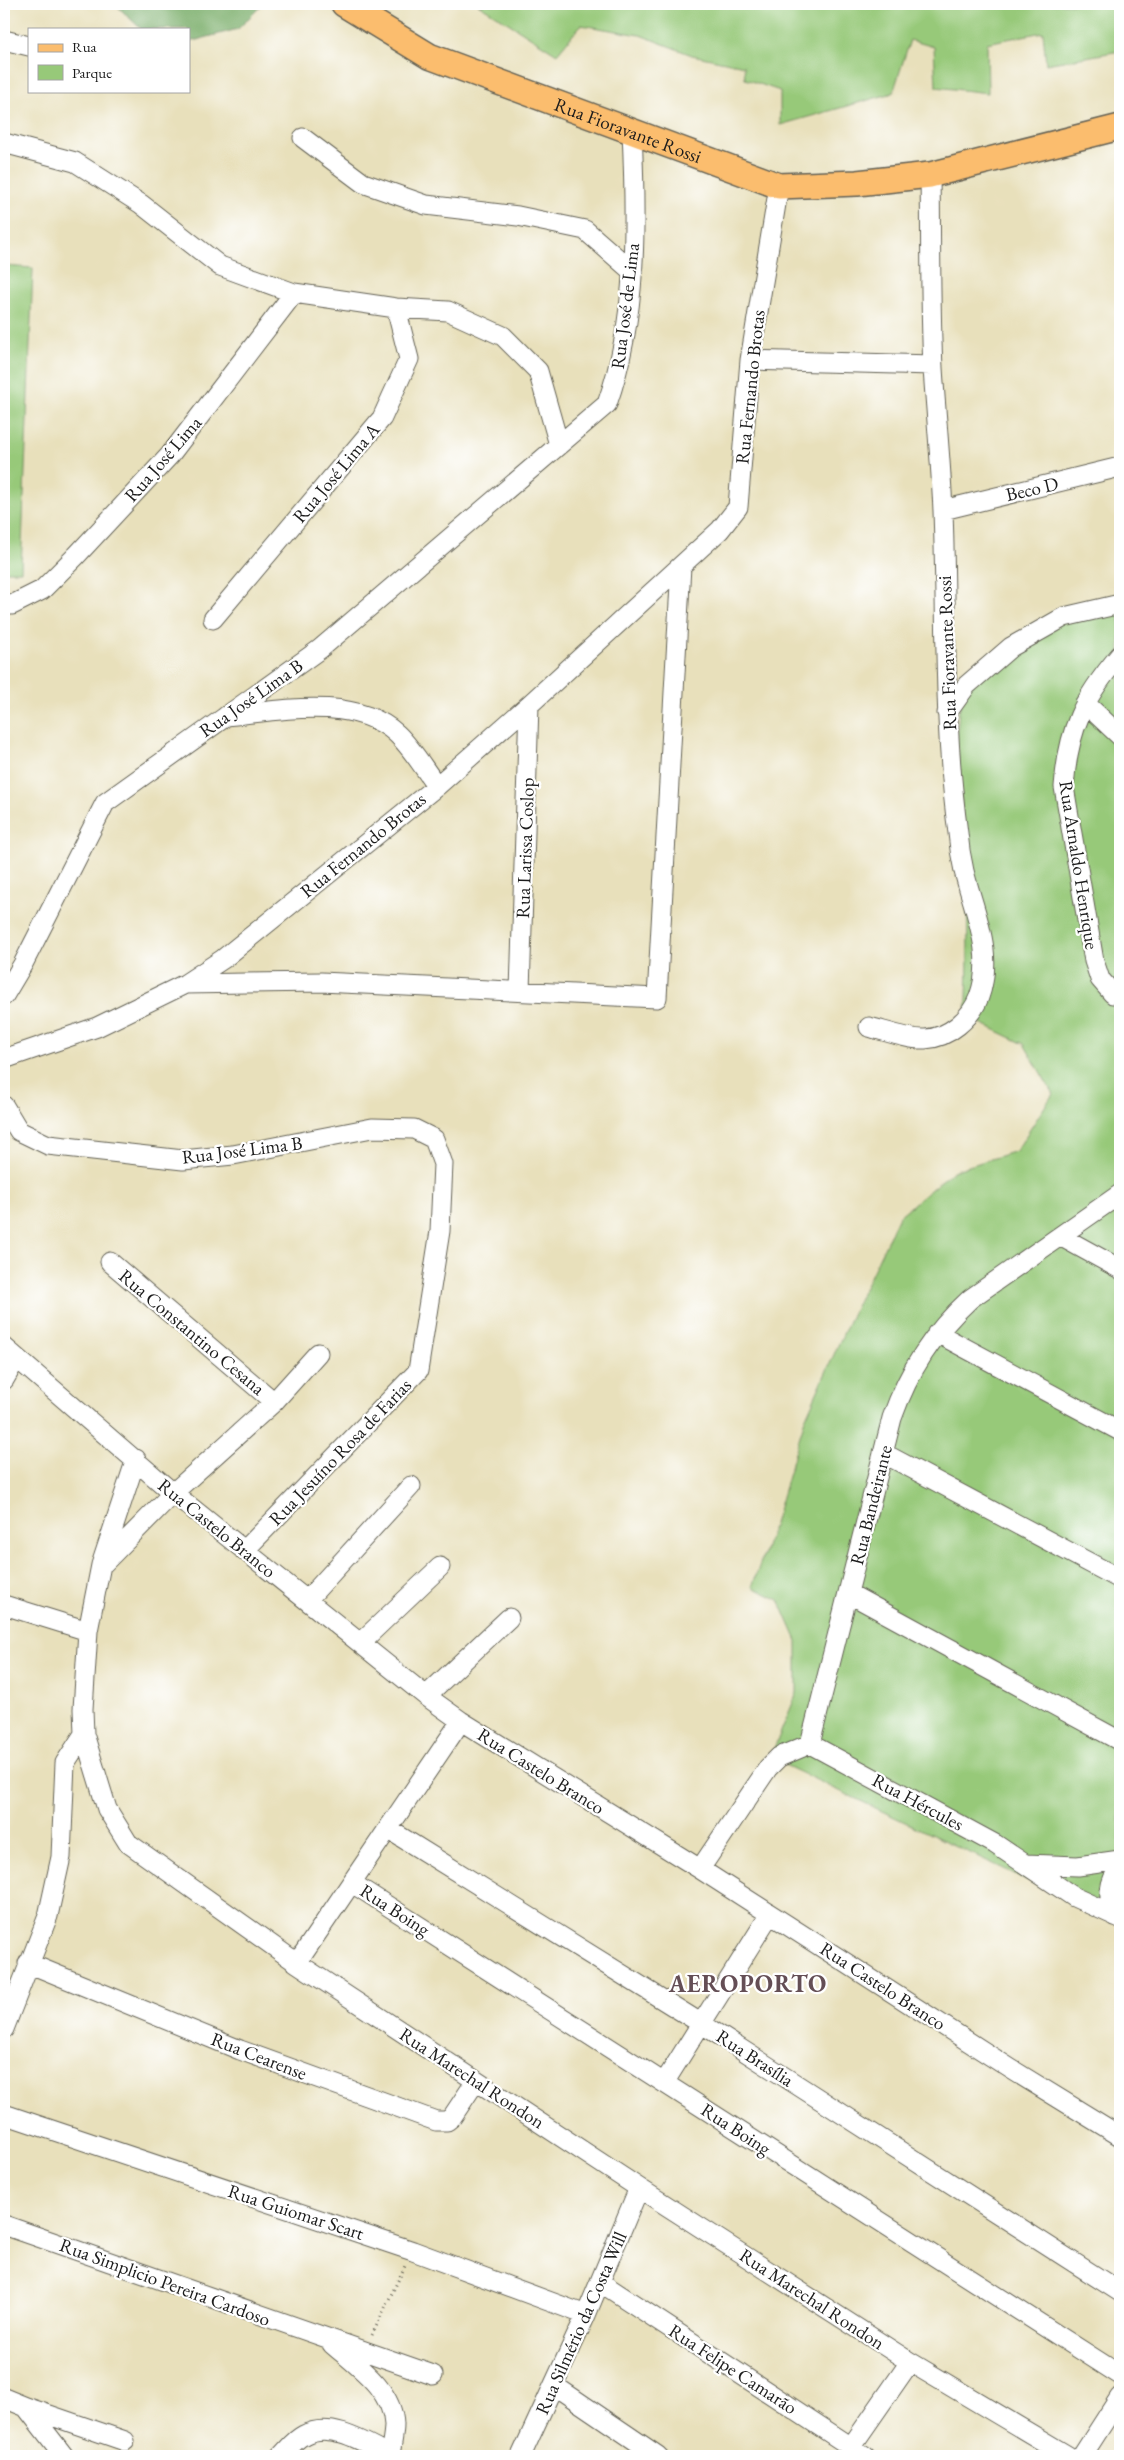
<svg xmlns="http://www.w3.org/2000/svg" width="1124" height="2460" viewBox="0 0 1124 2460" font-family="'EB Garamond',serif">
<rect width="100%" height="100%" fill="#fff"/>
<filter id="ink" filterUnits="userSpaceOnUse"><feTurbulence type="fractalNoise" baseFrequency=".02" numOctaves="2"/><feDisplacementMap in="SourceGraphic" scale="10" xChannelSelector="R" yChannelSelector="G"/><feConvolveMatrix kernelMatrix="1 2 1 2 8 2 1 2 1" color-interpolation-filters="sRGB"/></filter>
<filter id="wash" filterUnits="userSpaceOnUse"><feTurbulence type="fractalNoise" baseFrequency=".0096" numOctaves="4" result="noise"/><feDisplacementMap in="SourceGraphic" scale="20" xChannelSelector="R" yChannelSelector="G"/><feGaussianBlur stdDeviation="1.12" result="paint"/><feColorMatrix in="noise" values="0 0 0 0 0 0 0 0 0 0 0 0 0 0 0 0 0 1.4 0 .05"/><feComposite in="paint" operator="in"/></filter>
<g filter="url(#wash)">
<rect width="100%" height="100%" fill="#e8e0bb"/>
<!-- green -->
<path fill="#97c979" stroke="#5a724a" d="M478,4H1120V51L1046,64L1043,32L987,43L988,93L936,87L934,47L910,40L893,93L780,125V91L745,79L744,66L692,55L640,35L581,25L557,54Z
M4,266L33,268L21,571H4Z
M1120,606V1924L770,1758L797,1693V1641L779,1600L752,1587L774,1524L804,1422L848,1323L899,1216L953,1171L1016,1151L1053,1094L1024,1044L966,1016C972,922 962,827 957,734L959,710L970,685L1046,626Z"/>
<!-- forest -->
<path fill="#79ad69" stroke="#4a6442" d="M115,4H263L238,29L189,42V29H141Z"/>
</g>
<g filter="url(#ink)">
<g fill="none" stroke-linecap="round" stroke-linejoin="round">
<!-- minor casing -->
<g stroke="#636154" stroke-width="21">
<path id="minor" d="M4,40L29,46
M303,138L363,183L426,205L518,216L585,230L633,272
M4,143L75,162L141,204L220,266L294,293L396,308L448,311L503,336L538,371L559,445
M750,360L933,365
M943,510L1120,467
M4,605H12L42,590L75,557L170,455L294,293
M213,619L382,418L409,359L396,308
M1085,703L1120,736
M947,713L967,685L1011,647L1064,617L1120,604
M226,716C277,711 354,694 397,734C412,748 424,769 437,786
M185,984L321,982L657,998L681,566
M520,991L529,705
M1113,994L1100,979L1094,961L1064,787C1068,730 1083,698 1120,655
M4,996L23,964L105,803L320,649L607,404C638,317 636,221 632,131
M869,1027C885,1031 910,1040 925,1039C949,1038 971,1018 979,997C995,953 974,912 964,871C961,858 959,845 958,833C943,726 947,618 943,511C941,463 936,415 933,368C930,304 931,239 930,175
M4,1059L97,1027L185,984L223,959L437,786L529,705L720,530L738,507L750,360L779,186
M4,1106L19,1131L48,1145L183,1160L233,1155L372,1128L414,1129L434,1139L443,1164L440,1231L418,1371L244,1551
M1060,1236L1120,1269
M110,1262L274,1402
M937,1333L1120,1431
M4,1347L173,1493L426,1696L461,1721L700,1869L1011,2069L1120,2136
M4,1380L16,1359
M883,1453L1120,1579
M136,1459L101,1565L88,1631L83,1709L84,1734L107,1809L128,1843L297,1963L639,2188L910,2362L1068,2456
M104,1563L173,1493L274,1402L318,1353
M850,1594L1120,1741
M307,1600L411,1486
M4,1605L88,1631
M360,1643L440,1567
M426,1696L509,1618
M810,1744L892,1418C909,1370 933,1333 970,1299L1120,1194
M810,1744L995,1844L1074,1897L1120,1918
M388,1829L702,2024L1120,2292
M1025,1864L1078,1866L1120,1860
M700,1869L768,1768L779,1757L810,1744
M352,1883L1120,2375
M1115,1916C1107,1899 1108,1882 1120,1868
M28,1963L240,2050L436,2121H447L452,2117L476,2081
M297,1963L461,1721
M4,2029L48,1916L61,1857L65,1763L84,1734
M664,2083L770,1914
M4,2114L413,2251L586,2315
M4,2225L433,2375
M600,2282L865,2456
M332,2344C356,2365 393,2390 394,2425C394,2435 391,2446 390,2456
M555,2386L658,2456
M4,2398L26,2407L64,2456
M26,2407L125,2441
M851,2447L910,2362
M281,2456C288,2449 294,2440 304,2435C331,2420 367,2444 391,2456
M521,2456L586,2315L639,2188
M1082,2456L1120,2397"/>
</g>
<!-- major casing -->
<g stroke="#636154" stroke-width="28">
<g id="major">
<path id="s1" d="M344,4L429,56L779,186L857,183L930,175L1120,127"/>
</g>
</g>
<!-- path -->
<path stroke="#636154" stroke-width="3" stroke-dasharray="1 4" stroke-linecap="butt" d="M372,2335L405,2266"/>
<!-- minor -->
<use href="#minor" stroke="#fff" stroke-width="19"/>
<!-- major -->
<use href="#major" stroke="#fbbd6e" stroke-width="25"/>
</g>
</g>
<g text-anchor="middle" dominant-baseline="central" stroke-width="4.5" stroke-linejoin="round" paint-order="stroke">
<!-- street labels -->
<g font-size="19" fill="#1c1c1c" stroke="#fff">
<text stroke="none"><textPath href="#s1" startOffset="312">Rua Fioravante Rossi</textPath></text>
<text transform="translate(625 306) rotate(-83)">Rua José de Lima</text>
<text transform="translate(750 387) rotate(-84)">Rua Fernando Brotas</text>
<text transform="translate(163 459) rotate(-49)">Rua José Lima</text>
<text transform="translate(336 473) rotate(-50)">Rua José Lima A</text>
<text transform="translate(1032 489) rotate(-13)">Beco D</text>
<text transform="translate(947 653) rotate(-92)">Rua Fioravante Rossi</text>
<text transform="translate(251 698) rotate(-35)">Rua José Lima B</text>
<text transform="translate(363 845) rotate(-39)">Rua Fernando Brotas</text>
<text transform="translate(525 848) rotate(-88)">Rua Larissa Coslop</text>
<text transform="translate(1079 865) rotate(81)">Rua Arnaldo Henrique</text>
<text transform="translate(242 1150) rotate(-7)">Rua José Lima B</text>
<text transform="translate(192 1332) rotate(40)">Rua Constantino Cesana</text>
<text transform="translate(340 1452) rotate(-46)">Rua Jesuíno Rosa de Farias</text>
<text transform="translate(871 1505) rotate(-76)">Rua Bandeirante</text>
<text transform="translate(217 1528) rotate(39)">Rua Castelo Branco</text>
<text transform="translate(541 1771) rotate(32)">Rua Castelo Branco</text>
<text transform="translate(918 1802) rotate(28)">Rua Hércules</text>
<text transform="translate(395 1910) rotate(33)">Rua Boing</text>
<text transform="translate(883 1986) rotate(33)">Rua Castelo Branco</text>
<text transform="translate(259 2056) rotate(21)">Rua Cearense</text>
<text transform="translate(755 2058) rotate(33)">Rua Brasília</text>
<text transform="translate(472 2078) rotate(33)">Rua Marechal Rondon</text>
<text transform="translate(736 2129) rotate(33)">Rua Boing</text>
<text transform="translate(296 2212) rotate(18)">Rua Guiomar Scart</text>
<text transform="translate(165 2282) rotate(20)">Rua Simplicio Pereira Cardoso</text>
<text transform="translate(812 2299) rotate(33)">Rua Marechal Rondon</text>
<text transform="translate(581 2323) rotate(-66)">Rua Silmério da Costa Will</text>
<text transform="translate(733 2369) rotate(33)">Rua Felipe Camarão</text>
</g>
<!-- district labels -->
<g font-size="24" font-weight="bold" letter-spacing="1" fill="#644e55" stroke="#fff">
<text x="748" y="1983">AEROPORTO</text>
</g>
</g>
<!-- margin -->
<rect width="1124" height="2460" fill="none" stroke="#fff" stroke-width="20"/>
<!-- legend -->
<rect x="28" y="28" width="162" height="65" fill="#ffffff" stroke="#a4a4a4"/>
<rect x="38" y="44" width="25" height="8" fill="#fbbd6e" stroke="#a4a4a4"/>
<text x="72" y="52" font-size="15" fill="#1c1c1c">Rua</text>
<rect x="38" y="65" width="25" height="15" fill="#97c979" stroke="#a4a4a4"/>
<text x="72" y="78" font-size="15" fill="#1c1c1c">Parque</text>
</svg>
